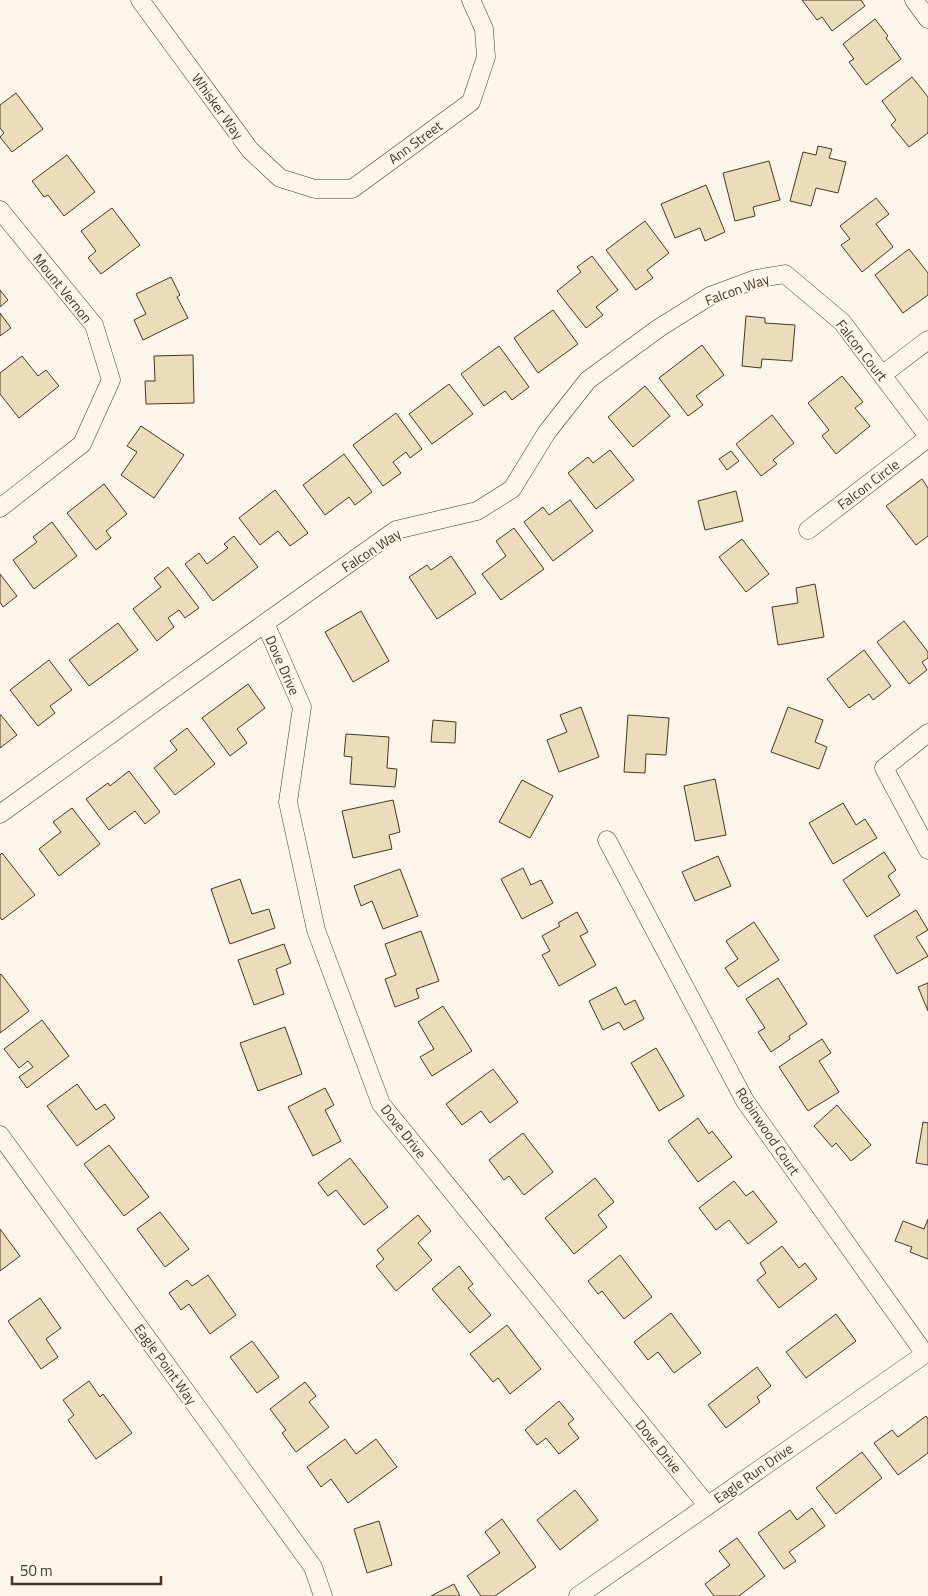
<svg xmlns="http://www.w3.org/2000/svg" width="928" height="1596" viewBox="0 0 928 1596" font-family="'Titillium Web',sans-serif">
<rect width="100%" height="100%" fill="#fbf6e9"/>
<!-- building -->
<path fill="#ecdcbc" stroke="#4a3520" d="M802,0H861L865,6L832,31L822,17L817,20Z
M875,19L888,36L886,38L901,59L866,85L849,62L854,59L843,44Z
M912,77L928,97V133L909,147L891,125L896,120L882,101Z
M16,93L43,129L12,152L0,137L4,133L0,128V105Z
M818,146L832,149L829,158L846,162L838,193L816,188L811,206L790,201L803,152L816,155Z
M67,155L95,192L64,216L48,195L44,197L32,181Z
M769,161L780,200L753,207L755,216L735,221L723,173Z
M706,185L725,232L705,241L700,228L675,238L661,204Z
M876,198L889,214L876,224L893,247L862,272L841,245L850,239L840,226Z
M112,208L140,245L101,274L88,258L96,251L81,231Z
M645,221L669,253L647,270L653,278L636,290L606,250Z
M909,249L928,273V295L903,313L875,275Z
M592,256L618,290L596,307L603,315L586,328L557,291L581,272L577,267Z
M171,277L180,295L177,297L188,318L143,340L134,320L146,314L136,294Z
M0,290L8,300L0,307Z
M553,310L578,344L538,373L514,338Z
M0,313L11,328L0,336Z
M746,316L765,318V323L795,325L792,361L762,359L761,368L742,366Z
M702,345L724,375L696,396L703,405L688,416L659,378Z
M499,346L529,387L512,400L505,391L484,406L461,374Z
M193,355L194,403L146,404L145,381H155L154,356Z
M22,356L38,376L46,370L59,386L19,418L0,394V373Z
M842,376L863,402L855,408L870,426L836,454L822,436L829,430L808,403Z
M449,384L473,414L432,444L409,414Z
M645,386L670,416L633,447L608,417Z
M396,413L422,449L410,458L406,452L393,462L401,473L383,486L353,445Z
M772,415L794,443L773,460L777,464L761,476L736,444Z
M141,426L184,455L154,498L121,475L137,452L127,446Z
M610,450L634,480L596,509L568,473L588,457L593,463Z
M731,451L739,461L727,470L719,459Z
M344,454L372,492L355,505L349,497L325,515L303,485Z
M922,479L928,488V536L916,545L886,506Z
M104,484L127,514L106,531L111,538L96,550L67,513Z
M275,490L308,533L290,546L278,531L260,545L239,518Z
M736,491L743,521L705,530L698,501Z
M570,500L593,531L553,561L524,522L543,507L549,515Z
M52,522L77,556L34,589L13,560L37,542L33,537Z
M514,528L544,569L501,600L482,574L506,556L496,541Z
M234,536L258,567L213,601L185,564L199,553L207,564L228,548L224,544Z
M742,539L769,574L746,592L719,557Z
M451,556L476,593L437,619L409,577L427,565L431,570Z
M168,567L199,608L185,618L179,610L168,618L174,627L157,641L133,609L161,587L154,578Z
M0,574L17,596L3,607L0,602Z
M815,584L824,637L778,645L772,607L798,603L796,588Z
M361,611L389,661L353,682L325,632Z
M904,621L928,652V658L922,662L927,670L909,684L877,642Z
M118,623L138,650L89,686L69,660Z
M864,650L891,686L873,700L869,694L849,708L827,679Z
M49,660L72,690L50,706L55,713L38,726L10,690Z
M248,684L265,708L237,729L247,743L230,756L202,718Z
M581,707L599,757L559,772L547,740L567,732L560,715Z
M788,707L823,720L815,742L827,747L819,769L771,752Z
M0,715H1L17,735L0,748Z
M628,715L669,718L666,755L646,754L645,773L624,772Z
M433,720L456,722L455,743L431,742Z
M187,728L215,764L175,795L154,768L177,750L170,741Z
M346,734L389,737L387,768L397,769L395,787L350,784L352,757L344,756Z
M129,771L160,812L145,824L135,811L109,830L86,799L108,783L110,786Z
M715,779L726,835L695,841L684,786Z
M522,780L553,796L530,838L499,822Z
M393,800L400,832L389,835L392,849L353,858L342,811Z
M843,803L856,825L865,819L877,838L833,864L809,823Z
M72,808L100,844L59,876L39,849L61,832L53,822Z
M884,852L896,870L888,876L900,895L867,917L843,880Z
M2,853L35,895L2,920L0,917V855Z
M718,856L731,886L695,901L682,872Z
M523,868L531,885L541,880L553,903L522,919L501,879Z
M400,869L418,916L383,929L372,901L361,906L354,886Z
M240,879L252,914L269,909L275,928L230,944L211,889Z
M916,910L928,930L916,937L928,956L897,974L874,936Z
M577,912L588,932L580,936L596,965L559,986L542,955L550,951L542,936L560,926L558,923Z
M754,922L779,960L738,987L725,968L738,959L726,941Z
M421,931L439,981L416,989L419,998L395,1007L385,979L396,975L385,944Z
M284,944L291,963L276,969L284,994L254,1005L238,960Z
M1,974L29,1011L0,1033V975Z
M778,978L807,1024L789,1036L790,1039L771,1052L758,1032L765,1028L746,999Z
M928,983V1011L918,987Z
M616,987L625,1005L635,1000L644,1019L624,1030L619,1022L603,1030L589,1001Z
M443,1006L472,1051L432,1076L420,1057L434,1049L418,1022Z
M42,1020L69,1056L27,1088L19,1077L33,1067L28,1061L19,1068L4,1049Z
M285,1027L302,1074L258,1091L240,1043Z
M822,1039L831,1053L819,1061L839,1092L808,1111L779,1067Z
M656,1048L684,1096L659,1111L631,1063Z
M493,1069L518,1102L490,1123L481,1111L462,1125L446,1104Z
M77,1084L96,1110L105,1104L115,1118L77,1146L47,1106Z
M325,1088L334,1105L325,1110L341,1141L313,1156L288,1107Z
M837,1105L871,1145L851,1161L836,1143L832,1147L814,1126Z
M698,1118L709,1134L712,1131L732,1157L698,1182L668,1141Z
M923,1122L928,1123V1165L916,1163Z
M523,1133L553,1172L524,1195L509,1176L504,1180L489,1160Z
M109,1145L149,1197L124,1216L84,1164Z
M350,1158L388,1207L364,1225L336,1190L328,1196L318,1183Z
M595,1178L614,1202L598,1215L607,1227L574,1254L545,1218Z
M734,1181L746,1196L753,1191L777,1222L748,1244L729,1220L716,1230L699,1208Z
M160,1212L189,1249L165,1267L137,1229Z
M418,1215L431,1231L418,1243L432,1260L396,1291L376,1266L384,1259L377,1250Z
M928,1219V1259L910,1252L912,1247L895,1241L903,1221L924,1229Z
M0,1229L20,1256L0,1271Z
M782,1246L799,1268L805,1263L817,1279L779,1308L757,1280L766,1273L760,1263Z
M620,1255L652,1297L624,1319L602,1291L598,1294L588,1281Z
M459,1266L473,1284L468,1288L491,1315L470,1333L432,1289Z
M208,1275L236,1315L210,1334L189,1304L181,1310L169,1293L187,1280L192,1286Z
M40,1298L61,1328L46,1339L58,1357L41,1369L8,1321Z
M671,1313L701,1353L674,1373L658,1352L648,1360L634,1342Z
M836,1314L856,1341L806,1378L786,1352Z
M507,1325L541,1369L510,1394L498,1378L493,1382L470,1354Z
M252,1341L279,1377L257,1393L230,1357Z
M757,1367L771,1386L757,1397L760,1402L726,1428L708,1405Z
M89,1381L100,1397L103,1394L132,1433L96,1459L68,1420L74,1415L63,1400Z
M305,1382L316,1396L309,1402L329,1427L296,1452L282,1433L286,1430L270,1409Z
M559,1401L574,1419L568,1424L579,1438L559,1454L546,1438L537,1445L525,1430Z
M926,1416L928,1419V1453L898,1475L874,1443L892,1430L898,1437Z
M345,1439L356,1454L376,1439L397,1467L348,1503L331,1479L321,1487L307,1467Z
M862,1452L882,1478L836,1514L816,1488Z
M575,1490L598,1520L560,1550L537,1520Z
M812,1508L825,1526L789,1552L796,1561L784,1569L758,1533L790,1510L797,1520Z
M502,1519L536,1567L495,1596H481L467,1576L500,1553L485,1532Z
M379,1521L392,1565L367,1573L354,1529Z
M737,1538L765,1576L739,1596H714L705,1584L730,1565L719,1551Z
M454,1584L460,1596H431Z"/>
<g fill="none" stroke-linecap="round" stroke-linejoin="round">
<!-- street casing -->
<g stroke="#4a3520" stroke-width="19">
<path id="street" d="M140,0L250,150L280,178L315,189H352L471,102L486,57L484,29L471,0
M914,0L928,19
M0,210L94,325L111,380L82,444L0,508
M882,375L928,340
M808,530L928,438
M265,623L302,707L288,802L316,930L381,1104L707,1505
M928,733L884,768L928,850
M0,814L265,623L396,530L477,511L512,489L547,432L588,380L659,328L710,296L756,279L785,274L842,322L928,436
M607,840L745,1101L925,1354
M0,1135L313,1567L323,1596
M578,1596L928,1352"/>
</g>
<!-- street -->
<use href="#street" stroke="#fbf6e9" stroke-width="18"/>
</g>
<g text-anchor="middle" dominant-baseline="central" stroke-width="4" stroke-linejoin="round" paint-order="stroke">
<!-- street labels -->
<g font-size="14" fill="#4a3520" stroke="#fbf6e9">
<text transform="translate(218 106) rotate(54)">Whisker Way</text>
<text transform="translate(415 142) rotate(-36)">Ann Street</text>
<text transform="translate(63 288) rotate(51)">Mount Vernon</text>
<text transform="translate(737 289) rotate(-20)">Falcon Way</text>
<text transform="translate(862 350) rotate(52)">Falcon Court</text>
<text transform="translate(868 484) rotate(-37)">Falcon Circle</text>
<text transform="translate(371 550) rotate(-33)">Falcon Way</text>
<text transform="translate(283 665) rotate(66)">Dove Drive</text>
<text transform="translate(404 1131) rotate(52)">Dove Drive</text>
<text transform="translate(768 1131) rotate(56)">Robinwood Court</text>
<text transform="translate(166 1364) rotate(54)">Eagle Point Way</text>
<text transform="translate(659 1446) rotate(51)">Dove Drive</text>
<text transform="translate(753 1473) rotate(-35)">Eagle Run Drive</text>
</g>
</g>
<!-- scale -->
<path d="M12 1576v8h149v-8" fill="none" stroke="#4a3520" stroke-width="2.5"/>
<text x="20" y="1576" font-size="15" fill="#4a3520" stroke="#fbf6e9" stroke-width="4" paint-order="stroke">50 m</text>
</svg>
